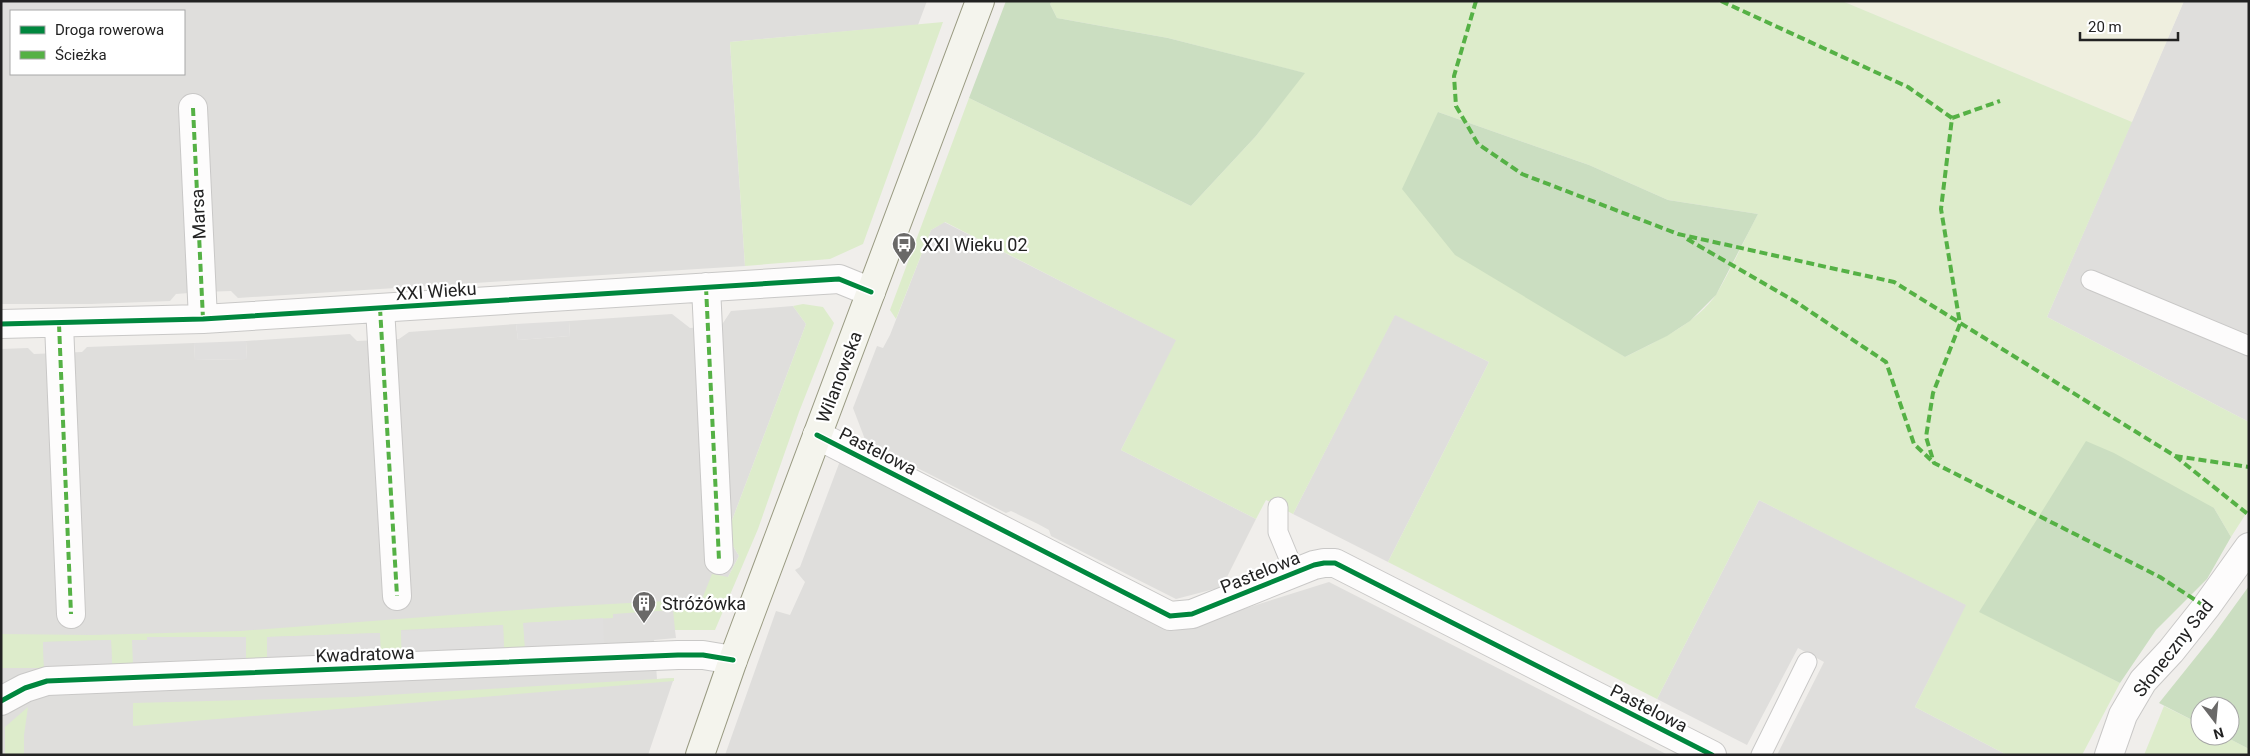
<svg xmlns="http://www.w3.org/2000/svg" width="2250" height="756" viewBox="0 0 2250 756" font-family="Roboto,sans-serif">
<rect width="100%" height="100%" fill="#f0eeeb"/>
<!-- residential -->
<path fill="#dfdedc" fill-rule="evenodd" d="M1,1H927L918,25L730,42L745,266L238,298L231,291L202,292L176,294L170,301L91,304H1ZM11,11H184V74H11Z
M2184,1H2249V422L2047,317Z
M944,222L1177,340L1121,450L1256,519L1222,587L1176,599L1051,536L1049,530L1038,524L1011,511L1006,513L866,442L853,408L877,346L883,348L890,335L931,230Z
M793,306L806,324L731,523L733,546L739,556L728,577L693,629L675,630L676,638L654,640L657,679L674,678L648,755H1V349L28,348L34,354L82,352L87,347L194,343L195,360L247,359L246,341L350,334L357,341L399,339L409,332L516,324L518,340L570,336L569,321L672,314L690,328L721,326L731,311Z
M1395,314L1489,362L1388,562L1293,514Z
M840,461L1173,631L1329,582L1668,755H725L776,611L790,615L805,582L795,570L800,567Z
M1759,500L1967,605L1915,707L2007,755H1777L1824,662L1798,648L1747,745L1657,699Z"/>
<!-- farmland -->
<path fill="#efefdf" d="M1842,1H2184L2132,122Z"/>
<!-- grass -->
<path fill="#ddeccb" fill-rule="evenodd" d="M1052,1H1842L2132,122L2047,317L2249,422V509L2231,537L2214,508L1980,611L2120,683L2082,755H2007L1915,707L1966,605L1759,500L1657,699L1388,562L1489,362L1395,315L1293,514L1266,500L1256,519L1121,450L1176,340L945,222L931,230L896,319L890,310L969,98L1191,206L1256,136L1304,73L1168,38L1057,18L1050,4ZM1438,112L1589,165L1668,200L1758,214C1744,240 1732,268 1717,293C1698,323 1655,342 1625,357L1601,341Z
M943,22L863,244L830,259L745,266L730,42Z
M803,304L823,307L834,323L799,412L758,529L715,630H675L673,610L613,614V618L524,623L525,648L504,650L503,625L401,630L402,656L381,657L379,633L268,637L267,662H246V637L147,640L133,665H112L111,640L43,642L44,668H1V634L92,635L240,631L556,607L702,599L712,574L728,577L739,556L733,546L731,523L806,324L793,306Z
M674,678V681L133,726V703L353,697Z
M2164,706L2200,724V736H2224L2249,749V755H2144Z
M28,707L24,735V754L5,755V727Z"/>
<!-- forest -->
<path fill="#cbdec1" d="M1006,1H1052L1050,4L1057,18L1168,38L1305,73L1256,136L1191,206L969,98Z
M1438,112L1589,165L1668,200L1758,214L1716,295L1690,321L1667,336L1625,357L1455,255L1402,189Z
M2086,441L2114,453L2214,508L2231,537L2207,579L2156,630L2120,683L1979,612Z
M2249,586V749L2224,736H2230V706H2200V724L2159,703L2212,637Z"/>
<!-- parking -->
<path fill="#e0dfde" d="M569,321L570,336L518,340L516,324Z
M246,341L247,359L195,360L194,343Z
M603,618L604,644L525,648L523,623Z
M503,625L504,650L402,656L401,631Z
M380,633L381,657L267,662V637Z
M147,637H246V662L133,665L132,640H147Z
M111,640L112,665L44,668L43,642Z"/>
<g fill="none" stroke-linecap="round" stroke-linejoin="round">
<!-- lane casing -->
<g stroke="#c9c8c7" stroke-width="21">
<path id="lane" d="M2091,280L2249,346
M1278,507V532L1295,573
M1761,755L1807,662"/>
</g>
<!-- street casing -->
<g stroke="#c9c8c7" stroke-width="30">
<path id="street" d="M193,108L203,319
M706,287L719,560
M380,308L397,596
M1,324L203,319L839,279L871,292
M59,324L71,614
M817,435L1170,616L1192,614L1314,565L1324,563H1335L1712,755
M1,701L25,688L47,681L678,655H703L733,660
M2109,755L2123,715L2143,681L2171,651L2206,607L2249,547"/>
</g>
<!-- secondary casing -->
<g stroke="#999a82" stroke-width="30">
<path id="secondary" d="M700,755L733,660L980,1"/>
</g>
<!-- lane -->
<use href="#lane" stroke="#fdfcfc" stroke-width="19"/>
<!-- street -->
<use href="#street" stroke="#fdfcfc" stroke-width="28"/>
<!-- secondary -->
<use href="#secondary" stroke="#f4f4ed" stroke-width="28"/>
<!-- quiet -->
<path stroke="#55b145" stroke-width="4" stroke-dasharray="8 4" stroke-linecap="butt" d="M1476,1L1454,76L1456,106L1478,144L1522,174L1678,234L1894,282L2175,456L2249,467
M1721,1L1908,87L1952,118L1941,209L1960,324L1933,393L1926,437L1934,463L2160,577L2206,607
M193,108L203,319
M1952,118L2000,101
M1687,239L1796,302L1886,362L1914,444L1932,461
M706,287L719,560
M380,308L397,596
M59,324L71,614
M2175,456L2249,515"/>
<!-- cycleway casing -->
<g stroke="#fff" stroke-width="8">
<path id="cycleway" d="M1,324L203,319L839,279L871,292
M817,435L1170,616L1192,614L1314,565L1324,563H1335L1712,755
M1,701L25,688L47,681L678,655H703L733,660"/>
</g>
<!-- cycleway -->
<use href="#cycleway" stroke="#00873e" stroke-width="5"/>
</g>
<!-- icons -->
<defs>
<g id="bus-pin" transform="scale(1.25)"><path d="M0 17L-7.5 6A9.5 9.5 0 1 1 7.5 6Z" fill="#6a6968" stroke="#fff"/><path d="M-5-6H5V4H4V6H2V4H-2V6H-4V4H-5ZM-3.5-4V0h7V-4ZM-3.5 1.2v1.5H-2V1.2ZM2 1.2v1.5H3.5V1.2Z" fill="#fff"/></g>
<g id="building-pin" transform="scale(1.25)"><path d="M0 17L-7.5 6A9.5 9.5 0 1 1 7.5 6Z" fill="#6a6968" stroke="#fff"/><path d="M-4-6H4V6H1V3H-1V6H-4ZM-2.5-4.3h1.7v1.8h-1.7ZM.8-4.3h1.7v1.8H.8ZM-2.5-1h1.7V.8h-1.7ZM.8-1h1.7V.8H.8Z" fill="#fff"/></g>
</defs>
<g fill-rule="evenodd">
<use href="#bus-pin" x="904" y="244"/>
<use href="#building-pin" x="644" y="603"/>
</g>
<g text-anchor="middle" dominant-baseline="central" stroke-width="4.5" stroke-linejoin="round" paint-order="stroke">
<!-- street labels -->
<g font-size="18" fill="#222" stroke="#fff">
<text transform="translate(198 214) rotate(-93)">Marsa</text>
<text transform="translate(436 291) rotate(-4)">XXI Wieku</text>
<text transform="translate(839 377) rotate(-69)">Wilanowska</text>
<text transform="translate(878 451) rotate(27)">Pastelowa</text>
<text transform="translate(1260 572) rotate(-22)">Pastelowa</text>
<text transform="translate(2173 648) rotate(-52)">Słoneczny Sad</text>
<text transform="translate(365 654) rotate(-2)">Kwadratowa</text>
<text transform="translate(1649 708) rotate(27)">Pastelowa</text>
</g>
<!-- poi labels -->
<g font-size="18" fill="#222" stroke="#fff" text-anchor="start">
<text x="922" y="244">XXI Wieku 02</text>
<text x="662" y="603">Stróżówka</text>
</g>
</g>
<!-- border -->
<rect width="2250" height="756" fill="none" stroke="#222222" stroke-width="5"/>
<!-- legend -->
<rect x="10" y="10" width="175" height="65" fill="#ffffff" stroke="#a7a7a7"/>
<rect x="20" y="26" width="25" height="8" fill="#00873e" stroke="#a7a7a7"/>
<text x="55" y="35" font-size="15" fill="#222222">Droga rowerowa</text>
<rect x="20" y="51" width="25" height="8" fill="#55b145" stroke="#a7a7a7"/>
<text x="55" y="60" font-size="15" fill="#222222">Ścieżka</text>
<!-- north arrow -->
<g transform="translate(2215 721) rotate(164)"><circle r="24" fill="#ffffff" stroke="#a7a7a7"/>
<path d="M0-4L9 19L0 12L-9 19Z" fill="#6a6968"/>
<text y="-8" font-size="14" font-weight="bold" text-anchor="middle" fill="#222222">N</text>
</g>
<!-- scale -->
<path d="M2080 32v8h98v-8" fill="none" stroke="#222222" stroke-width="2.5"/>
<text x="2088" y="32" font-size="15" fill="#222222" stroke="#ffffff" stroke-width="4" paint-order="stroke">20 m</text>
</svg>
